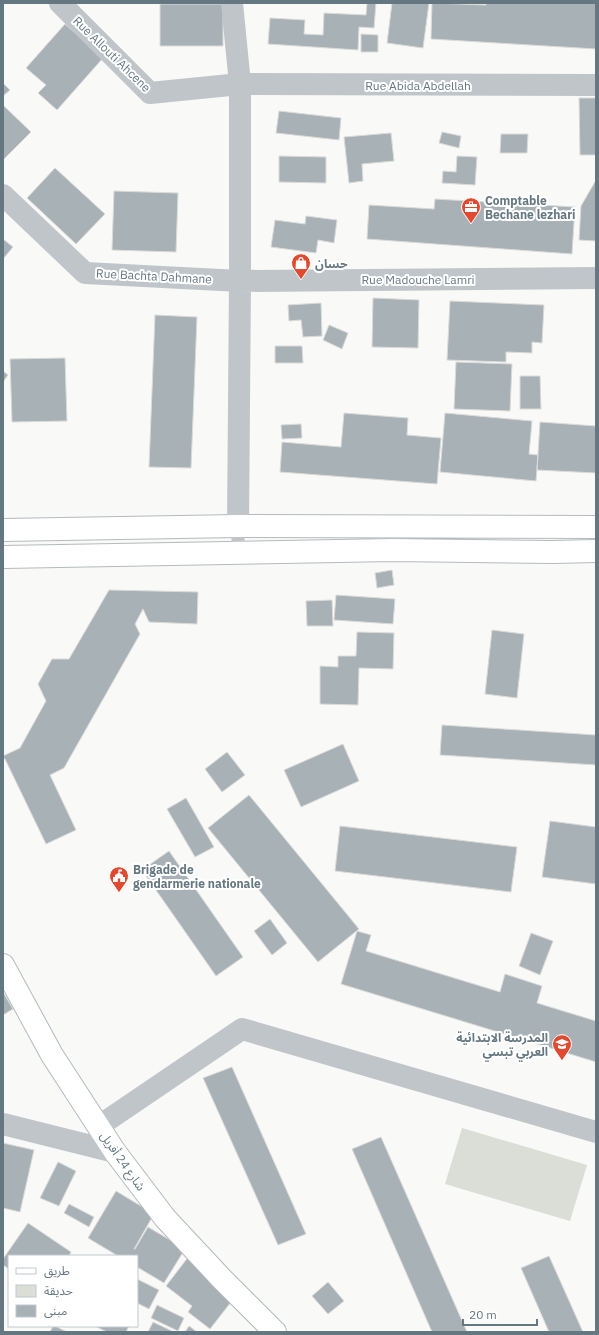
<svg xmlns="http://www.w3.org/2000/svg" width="599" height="1335" viewBox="0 0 599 1335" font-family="'IBM Plex Sans','Noto Sans Arabic',sans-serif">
<rect width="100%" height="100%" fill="#f9f9f7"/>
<!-- green -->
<path fill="#daded6" d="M462,1128L587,1165L570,1221L445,1184Z"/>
<!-- building -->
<path fill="#a7b1b6" stroke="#dbdbd9" d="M367,3H376L374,28L359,27L358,50L268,44L270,18L305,20L304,34L323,35L324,13L366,15Z
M392,3H429L423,48L387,43Z
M432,3L486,5V3H596V49L431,39Z
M160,4H223V46H160Z
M65,24L103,58L57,110L38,93L46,85L26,68Z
M361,34L378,35V52H361Z
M3,83L10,90L3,96Z
M579,98H596V155H580Z
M4,106L31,132L3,160V107Z
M279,111L341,118L339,140L276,133Z
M442,132L461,136L459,148L439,143Z
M391,133L394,161L362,164L363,181L349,183L344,137Z
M501,134H528L527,153H500Z
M279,156L326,157V183L279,182Z
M457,156L477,157L475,185L442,183L443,171L456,172Z
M55,168L105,214L76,244L27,198Z
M596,180V241L579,240L581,206Z
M114,191L178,193L176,252L112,250Z
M435,199L575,207L572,254L367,239L369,205L434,209Z
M306,216L337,220L334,243L318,240L316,253L271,247L275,220L305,224Z
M3,239L13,247L3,259Z
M373,298L419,300L418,348L372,347Z
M450,301L544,305L542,343L532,342V353L506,352V362L447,360Z
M321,303L322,336L303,337L301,320L289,321L288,305Z
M155,315L197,317L191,468L149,467Z
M329,325L348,333L342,349L323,340Z
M275,346H302L303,363H275Z
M65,358L67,421L12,422L10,359Z
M456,362L512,364L510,411L454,409Z
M3,371L8,375L3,382Z
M520,376H540L541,409H520Z
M344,413L408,418L407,435L441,438L437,484L280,472L282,442L341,447Z
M445,413L532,421L529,454L538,455L536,481L440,472Z
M540,422L596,426V473L537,470Z
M301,424L302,438L282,439L281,425Z
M392,570L394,585L377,588L375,573Z
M109,590L198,592L197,624L149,622L143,609L135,624L140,634L64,768L50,775L76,830L46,844L5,759L3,758V756L20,748L46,701L38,684L52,659H69Z
M336,595L395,599L393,624L334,620Z
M332,600L333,626H307L306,601Z
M492,630L524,634L517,698L485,694Z
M357,632L394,633L393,669L359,668L358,705L320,704V666L338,667V656H356Z
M442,725L596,735V765L440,755Z
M343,744L359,781L301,807L284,770Z
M227,752L245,775L222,792L205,769Z
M249,795L359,929L318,962L208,828Z
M186,798L214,847L195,857L167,809Z
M550,821L596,827V884L542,877Z
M340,826L517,847L511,892L335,871Z
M169,851L243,957L216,976L142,870Z
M270,919L287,943L272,955L254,931Z
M357,931L371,935L366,951L500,992L505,974L542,986L537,1003L596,1021V1062L341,984Z
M531,933L553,941L540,975L519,966Z
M3,992L13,1009L3,1015Z
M232,1067L306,1234L278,1245L203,1078Z
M381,1137L467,1332H432L352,1149Z
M3,1143L34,1150L20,1212L3,1208Z
M58,1162L76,1171L59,1206L40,1198Z
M116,1191L154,1214L134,1249H135L148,1227L185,1249L164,1283L137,1267V1256H118L88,1238Z
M69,1204L94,1217L89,1227L64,1213Z
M28,1223L71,1252L69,1256H9V1269L3,1265V1259Z
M189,1256L238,1293L210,1329L188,1312L192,1306L166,1286Z
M549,1256L583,1332H549L521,1268Z
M137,1279L159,1290L149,1309L137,1303Z
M328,1282L344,1301L328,1314L312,1296Z
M157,1305L184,1318L178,1331L151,1318Z
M153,1322L174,1332H148Z
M53,1326H55L67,1332H50Z
M95,1326H129L126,1332H107Z
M189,1326L197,1332H185Z"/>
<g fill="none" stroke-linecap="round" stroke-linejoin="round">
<!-- secondary casing -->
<g stroke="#b3b9bd" stroke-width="24">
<path id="secondary" d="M3,965L52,1055L115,1152L165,1218L221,1278L275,1332"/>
</g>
<!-- primary casing -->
<g stroke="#b4babd" stroke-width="24">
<path id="primary" d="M3,530L238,526L596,527
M3,557L393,550L553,552L596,551"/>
</g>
<!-- service -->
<path stroke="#c0c5c9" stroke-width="13" d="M238,553V526"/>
<!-- minor -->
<path stroke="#c0c5c9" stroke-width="22" d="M60,3L150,93L240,84L596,85
M232,3L240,84V281L238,526
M3,195L85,273L240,281L596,278
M3,1124L115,1152
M99,1126L242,1029L596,1132"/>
<!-- secondary -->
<use href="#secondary" stroke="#fff" stroke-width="22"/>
<!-- primary -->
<use href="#primary" stroke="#fff" stroke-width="22"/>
</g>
<!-- icons -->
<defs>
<g id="office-pin" transform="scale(1)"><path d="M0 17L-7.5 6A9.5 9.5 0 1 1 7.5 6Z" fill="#e04a30" stroke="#fff"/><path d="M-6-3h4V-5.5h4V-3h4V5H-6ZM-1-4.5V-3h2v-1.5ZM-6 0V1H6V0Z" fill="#fff"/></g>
<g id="shop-pin" transform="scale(1)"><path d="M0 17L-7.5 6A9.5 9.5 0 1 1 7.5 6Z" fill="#e04a30" stroke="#fff"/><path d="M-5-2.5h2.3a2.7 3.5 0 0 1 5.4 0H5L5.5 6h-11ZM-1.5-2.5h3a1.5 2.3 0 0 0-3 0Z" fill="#fff"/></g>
<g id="civic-pin" transform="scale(1)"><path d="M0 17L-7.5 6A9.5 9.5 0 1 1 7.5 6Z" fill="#e04a30" stroke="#fff"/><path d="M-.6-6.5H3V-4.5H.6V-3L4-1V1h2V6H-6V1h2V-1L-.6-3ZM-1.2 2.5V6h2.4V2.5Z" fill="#fff"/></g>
<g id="school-pin" transform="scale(1)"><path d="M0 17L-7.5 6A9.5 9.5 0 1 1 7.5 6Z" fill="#e04a30" stroke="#fff"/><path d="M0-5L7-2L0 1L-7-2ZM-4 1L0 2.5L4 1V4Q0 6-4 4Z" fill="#fff"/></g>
</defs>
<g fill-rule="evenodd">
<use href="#office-pin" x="471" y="207"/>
<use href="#shop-pin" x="301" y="263"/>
<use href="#civic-pin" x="119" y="876"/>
<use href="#school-pin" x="562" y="1044"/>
</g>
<g text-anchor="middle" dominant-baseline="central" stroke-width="4" stroke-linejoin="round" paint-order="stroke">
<!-- street labels -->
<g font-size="12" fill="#657781" stroke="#fff">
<text transform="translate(112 54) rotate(44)">Rue Allouti Ahcene</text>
<text x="418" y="85">Rue Abida Abdellah</text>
<text transform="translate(154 276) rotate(3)">Rue Bachta Dahmane</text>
<text x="418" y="279">Rue Madouche Lamri</text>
<text transform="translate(123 1161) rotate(55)">شارع 24 أفريل</text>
</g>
<!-- poi labels -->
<g font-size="12" font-weight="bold" fill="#657781" stroke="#fff" text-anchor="start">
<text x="485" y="200">Comptable<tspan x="485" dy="14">Bechane lezhari</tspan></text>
<text x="315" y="263">حسان</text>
<text x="133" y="869">Brigade de<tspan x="133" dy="14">gendarmerie nationale</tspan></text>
<text x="548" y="1037" text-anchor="end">المدرسة الابتدائية<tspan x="548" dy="14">العربي تبسي</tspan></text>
</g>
</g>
<!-- border -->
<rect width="599" height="1335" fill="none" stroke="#657781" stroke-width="8"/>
<!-- legend -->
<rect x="8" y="1255" width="130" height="72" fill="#ffffff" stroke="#c1c9cd"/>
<rect x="16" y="1268" width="20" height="6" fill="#ffffff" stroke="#c1c9cd"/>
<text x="44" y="1275" font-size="12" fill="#657781">طريق</text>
<rect x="16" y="1285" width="20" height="12" fill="#daded6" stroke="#c1c9cd"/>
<text x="44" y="1295" font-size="12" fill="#657781">حديقة</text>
<rect x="16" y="1305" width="20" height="12" fill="#a7b1b6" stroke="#c1c9cd"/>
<text x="44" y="1315" font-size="12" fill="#657781">مبنى</text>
<!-- scale -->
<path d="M463 1319v6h74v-6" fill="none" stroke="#657781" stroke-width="2"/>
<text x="469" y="1319" font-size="12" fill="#657781" stroke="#ffffff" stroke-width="3" paint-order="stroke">20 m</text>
</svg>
